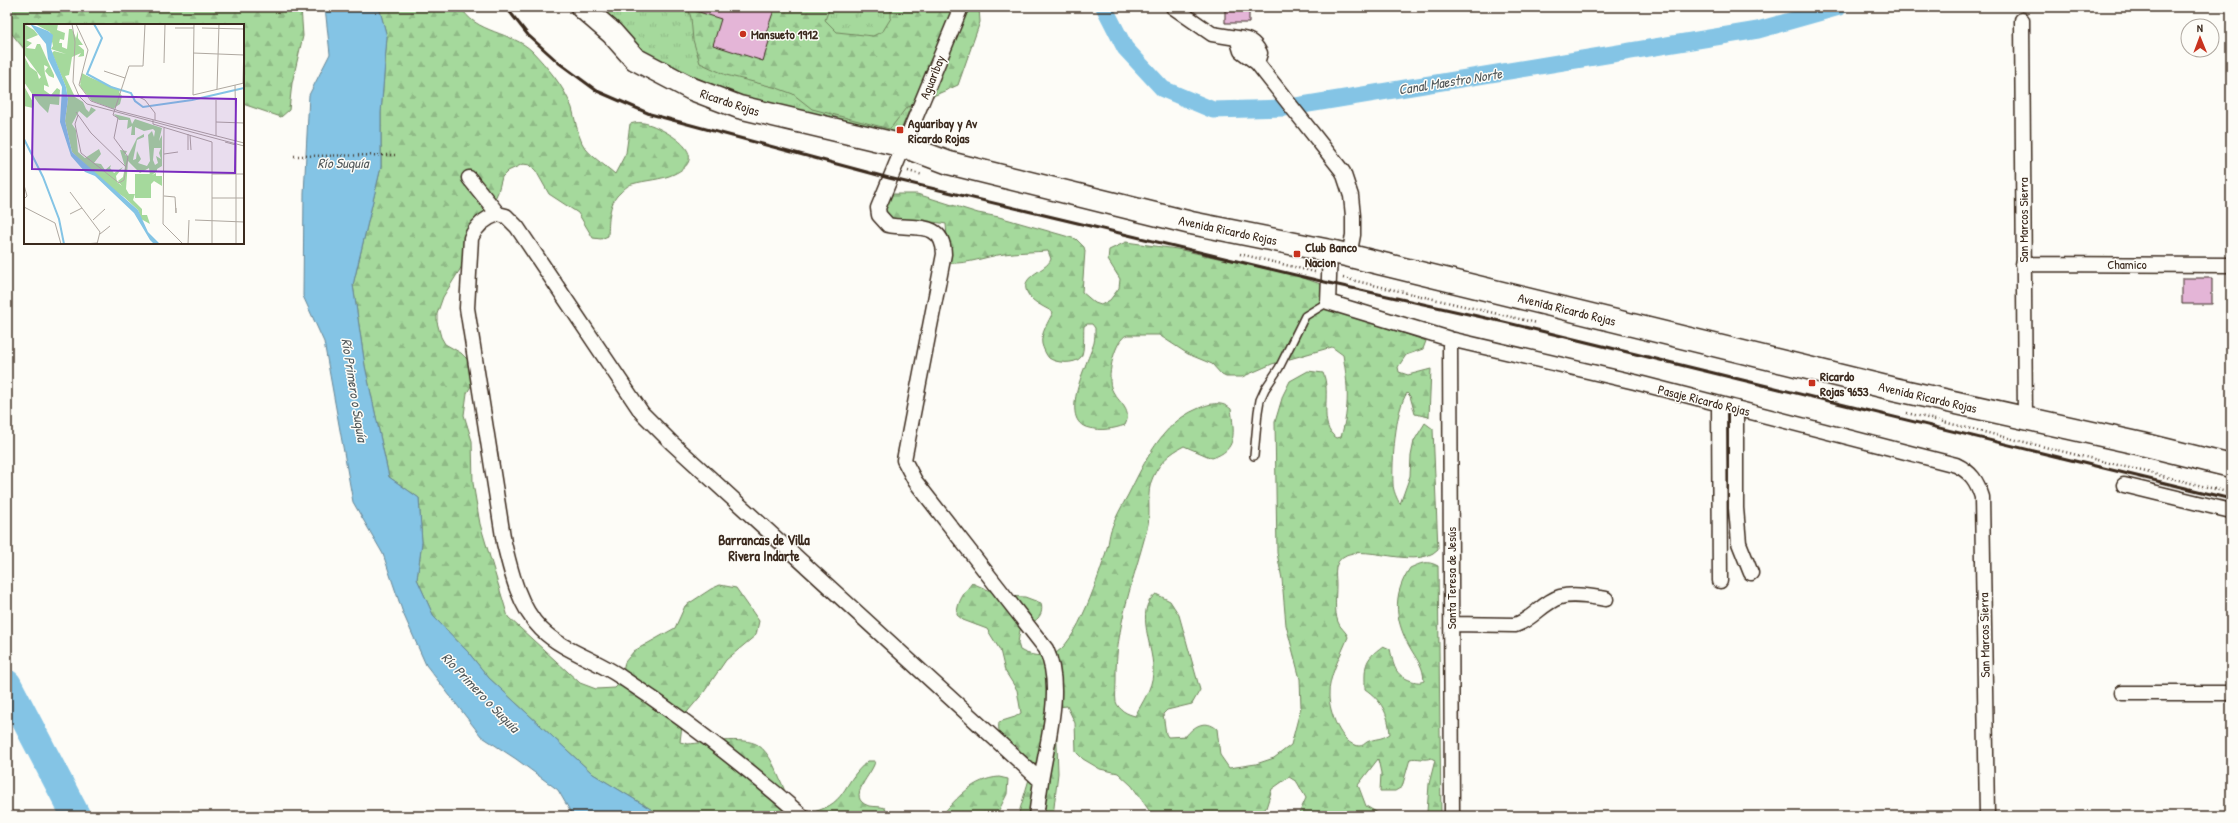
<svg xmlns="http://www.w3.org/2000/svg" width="2238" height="823" viewBox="0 0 2238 823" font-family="'Patrick Hand',sans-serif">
<defs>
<pattern id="grass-tufts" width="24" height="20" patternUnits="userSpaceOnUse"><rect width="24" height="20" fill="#a5d99c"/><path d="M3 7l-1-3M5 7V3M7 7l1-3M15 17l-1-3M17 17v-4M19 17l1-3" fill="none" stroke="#8fba86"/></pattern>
<pattern id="forest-firs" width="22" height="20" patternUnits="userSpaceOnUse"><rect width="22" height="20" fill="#a5d99c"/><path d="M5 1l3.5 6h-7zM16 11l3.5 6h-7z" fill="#8fba86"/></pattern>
</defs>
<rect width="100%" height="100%" fill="#fdfcf7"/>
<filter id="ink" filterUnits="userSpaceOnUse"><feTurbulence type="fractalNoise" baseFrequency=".025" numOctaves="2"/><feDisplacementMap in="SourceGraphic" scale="8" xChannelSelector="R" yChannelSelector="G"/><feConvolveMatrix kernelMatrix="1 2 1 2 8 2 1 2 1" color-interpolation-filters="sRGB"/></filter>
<g filter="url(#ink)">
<!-- grass -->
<path fill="url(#grass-tufts)" stroke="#70825d" d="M595,7H950L898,138L746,100L643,53Z"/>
<!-- forest -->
<path fill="url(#forest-firs)" stroke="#70825d" d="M7,7H301L303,36L292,83L289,110L281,117L243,104V25H25V50L7,28Z
M379,7H461C474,33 513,32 532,51C547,67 564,86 572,108C575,119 577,132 582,143C588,155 605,165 615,174L626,153L630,124C642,120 652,125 662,130C681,140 706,159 674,174C661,180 646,180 632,184C628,185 623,190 620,193C608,203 609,222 608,236L601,239L593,238L578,213L549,194L536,171L530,165L523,164L508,171L502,177L498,192L472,250L443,297L437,314V322L441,337L445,344L461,353L472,364L474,381L467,393L464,415L472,441L473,483L480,524L508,617L580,683L596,689L615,688L621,682L625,662L634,651L675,628L685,606L711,589L720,585L736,588L759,621L756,635L726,660L704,692L688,711L682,725L680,742L688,744C705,743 743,736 758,745C770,753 776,771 782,784C789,801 788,804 805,814C850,805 839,785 868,761H875C874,773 844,798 869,806C874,807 880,806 885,808L888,816H662L593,774L489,678L468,652L434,617L417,579L422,542L419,498L389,477L365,366L353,285L381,167V113L387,37Z
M688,7H830L825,20L837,32L873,36L883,31L891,18V7H979L980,22L958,85L906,108L890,129L812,109L793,94L777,88L726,75L700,63L693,40L691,18Z
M893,194H917L978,213L999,217L1076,239L1084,247L1085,251L1082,292L1095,303L1101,305L1110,300L1119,288L1120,279L1108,260L1109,250L1126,242L1177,249L1295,275L1326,286L1328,307L1426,341L1423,349L1406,355L1398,367L1399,372L1408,375L1431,369L1429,417L1415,414L1410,396L1407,393C1395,410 1392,462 1393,484C1393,490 1397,499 1400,504L1410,476L1411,456L1414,441L1425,423L1433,429L1438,549C1414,575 1346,532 1336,567C1335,572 1336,579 1336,585C1336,597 1334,611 1338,622C1340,628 1346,631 1348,637C1341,655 1328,677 1329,696C1329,711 1341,745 1359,746C1363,746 1364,744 1367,742C1375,738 1381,740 1390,734C1388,713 1382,701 1365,689C1365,667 1363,660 1383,646L1390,649C1394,666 1394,675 1412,681C1417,682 1419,683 1424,681C1423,666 1419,663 1412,651C1395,623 1391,596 1410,568C1421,563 1427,560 1438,566L1441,815L1428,816L1427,812L1429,784L1435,760L1431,758C1425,761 1417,757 1410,759L1402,787L1395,791H1380L1381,773L1378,759L1358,785L1366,806L1383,816H1298L1306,798L1297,782L1289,777L1272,789L1266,808L1257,816H1153L1132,786L1118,773L1100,769L1083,759L1076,752L1075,723L1067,706L1058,707L1056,716L1058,773L1053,816H1018L1030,776L1018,747C1004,741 997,737 999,722L1015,717L1021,713L1017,690L1005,671L1000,650L987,629L963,620L957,615C957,602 964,593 972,583L1002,596L1025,597L1041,603C1045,619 1032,622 1020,630L1018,643L1020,650C1030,656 1042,657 1053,654C1076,647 1101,571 1107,548C1109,542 1109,536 1111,530C1115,518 1122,506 1128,495C1145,462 1161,424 1197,409C1208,404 1221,400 1231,409C1234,432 1238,450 1212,458L1184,446C1170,453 1160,462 1153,477C1145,493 1152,512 1147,529C1134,578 1115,628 1116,680C1116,687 1115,696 1116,702C1119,710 1127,714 1135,716C1142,703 1152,689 1153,673C1155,649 1133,610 1156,594L1170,601L1179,615L1200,690L1192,704L1167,710L1163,714L1166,734L1168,737L1186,736C1194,726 1205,719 1217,729L1220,755L1229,768L1256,764L1274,758L1291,745L1301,707L1300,679L1286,625L1282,579L1277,553L1275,422L1283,395L1290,381L1308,371L1323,373C1332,392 1317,427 1337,438L1341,437C1350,407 1348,385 1343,355L1332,347L1272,364L1242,377H1226L1222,375L1212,364L1188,354L1159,335H1127C1115,339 1107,375 1111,387C1115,401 1134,408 1125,425C1113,429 1102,431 1089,428C1057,421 1088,362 1094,343C1095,338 1095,333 1095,328L1092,324H1087L1084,326C1083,334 1085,350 1081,357C1075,365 1055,363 1049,358C1046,355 1043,348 1042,344C1040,334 1049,321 1053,312C1046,308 1035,303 1030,297C1014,276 1047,272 1051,259L1048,251C1034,252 1018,252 1004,254C983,257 970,264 949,263L946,224C923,219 905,226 883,214V205Z
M999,777L1008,779L1007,794L996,816H941C958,797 973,779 999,777Z"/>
<!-- water -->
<path fill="#84c4e5" stroke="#678695" d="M325,7H379L387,37L381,113V167L353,285L365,366L389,477L419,498L422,542L417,579L434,617L468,652L489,678L593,774L662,816H573L558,790L516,759L481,736L426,665L403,613L383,554L353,502L324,342L303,296L304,194L309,95L330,54Z"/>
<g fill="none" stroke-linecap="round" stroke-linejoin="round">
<!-- canal -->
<path stroke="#84c4e5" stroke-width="17" d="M1104,7L1125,48L1163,89L1213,110L1284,108L1758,30L1839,7"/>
<!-- river -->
<path stroke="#84c4e5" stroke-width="29" d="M7,684L76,816"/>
</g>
<!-- building -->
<path fill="#e4b5d7" stroke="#3b2a1e" d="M693,7H775L766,33L771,35L763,61L713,45L721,19L693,10Z
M1225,7H1249V23H1225Z
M2182,278H2212V304H2182Z"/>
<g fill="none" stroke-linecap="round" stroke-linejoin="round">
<!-- lane casing -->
<g stroke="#3b2a1e" stroke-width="10">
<path id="lane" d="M1254,456L1258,412L1260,400L1265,389L1279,368L1305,316L1328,302"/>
</g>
<!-- street casing -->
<g stroke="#3b2a1e" stroke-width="17">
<path id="street" d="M1173,7L1212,34L1237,38L1241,51L1257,63L1343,172L1351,196L1353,216V235L1349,256
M2022,20L2025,419
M1237,38C1249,39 1254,42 1260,53L1257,63
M469,178L498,214L506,216L517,227L642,413L672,443L1041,781C1047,741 1064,687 1046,649L915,481L904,460L944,254C943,219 912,230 888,225L879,215L878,208L961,7
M498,214C486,218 476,226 471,238L467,308L504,543C511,572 519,607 541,629C563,651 595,659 621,677C685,719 744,765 802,816
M1330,251L1328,302L1450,339L1635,382L1956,465C1971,472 1977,481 1982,497L1987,816
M2023,264L2231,265
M1450,339L1452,816
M1719,404L1720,581
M1736,408V508L1739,543L1751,573
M2124,485L2231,511
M1452,624L1515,625C1532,620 1543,602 1560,597C1574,593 1592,597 1606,599
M2122,693H2231
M1036,816L1041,781"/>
</g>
<!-- primary casing -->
<g stroke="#3b2a1e" stroke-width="25">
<path id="primary" d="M582,7L612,33L635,59L692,89L739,107L904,146L949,163L1191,223L1330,251L1894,389L2142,444L2231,466"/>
</g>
<!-- path -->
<path stroke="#3b2a1e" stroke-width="2.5" stroke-dasharray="1 3" stroke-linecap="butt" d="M294,156L395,155
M908,171L923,175
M1240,254L1315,272
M1343,278L1537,323
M1907,413L2231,493"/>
<!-- lane -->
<use href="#lane" stroke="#fdfcf7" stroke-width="7"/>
<!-- street -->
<use href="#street" stroke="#fdfcf7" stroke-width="14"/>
<!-- primary -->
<use href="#primary" stroke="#fdfcf7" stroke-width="22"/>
<!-- rail -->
<path stroke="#3b2a1e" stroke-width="3" d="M506,7L528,35L559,63L597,91L650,114L889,178L1329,283L1504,322L2231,499"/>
</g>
</g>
<!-- markers -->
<g fill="#c8321e" stroke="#fdfcf7" stroke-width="1.5">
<circle cx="743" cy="34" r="4"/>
<rect x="896" y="126" width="8" height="8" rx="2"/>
<rect x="1293" y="250" width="8" height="8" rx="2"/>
<rect x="1808" y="379" width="8" height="8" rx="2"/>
</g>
<g text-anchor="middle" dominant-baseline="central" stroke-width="3" stroke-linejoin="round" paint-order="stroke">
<!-- poi labels -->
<g font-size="13" font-weight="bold" fill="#3b2a1e" stroke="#fdfcf7" text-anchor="start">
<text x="751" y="34">Mansueto 1912</text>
<text x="908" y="123">Aguaribay y Av<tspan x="908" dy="15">Ricardo Rojas</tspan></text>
<text x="1305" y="247">Club Banco<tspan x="1305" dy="15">Nacion</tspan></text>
<text x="1820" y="376">Ricardo<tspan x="1820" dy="15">Rojas 9653</tspan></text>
</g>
<!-- street labels -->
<g font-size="13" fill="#3b2a1e" stroke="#fdfcf7">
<text transform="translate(932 77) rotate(-68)">Aguaribay</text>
<text transform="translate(730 102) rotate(18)">Ricardo Rojas</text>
<text transform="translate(2023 220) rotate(-90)">San Marcos Sierra</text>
<text transform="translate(1228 230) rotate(12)">Avenida Ricardo Rojas</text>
<text x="2127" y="264">Chamico</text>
<text transform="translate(1567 309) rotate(14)">Avenida Ricardo Rojas</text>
<text transform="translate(1928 397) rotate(13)">Avenida Ricardo Rojas</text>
<text transform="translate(1704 400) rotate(14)">Pasaje Ricardo Rojas</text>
<text transform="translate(1451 578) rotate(-90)">Santa Teresa de Jesús</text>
<text transform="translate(1984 635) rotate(-91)">San Marcos Sierra</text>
</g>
<!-- water labels -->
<g font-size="14" font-style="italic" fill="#51585a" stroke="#fdfcf7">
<text transform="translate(1450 81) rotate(-9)">Canal Maestro Norte</text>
<text x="343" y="162">Río Suquía</text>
<text transform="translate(355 390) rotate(81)">Río Primero o Suquía</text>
<text transform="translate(481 692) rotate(46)">Río Primero o Suquía</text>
</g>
<!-- neighbourhood labels -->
<g font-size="14" font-weight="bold" fill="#3b2a1e" stroke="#fdfcf7">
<text x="764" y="539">Barrancas de Villa<tspan x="764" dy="16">Rivera Indarte</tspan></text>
</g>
</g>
<!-- overview -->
<g transform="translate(24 24)">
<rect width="220" height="220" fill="#fdfcf7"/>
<path d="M58,50L96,66L90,85L68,77L56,62Z" fill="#a5d99c"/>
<path d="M0,0L10,6L14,11L2,16L8,19L2,24L11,25L13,20H16L30,51V54L25,52L21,47L24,43L20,41L21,50L25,63L20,61V66L27,71L33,64L36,66L35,81L26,80L24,89L15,80L0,58V32L6,43L13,48L15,55L17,53L0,30ZM11,0H34L33,6L41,9L40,16L36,15L35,19H38V23L43,25L45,5H48L52,14L54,7V14L59,21H54L60,26V32L54,33L57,29L48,33L45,51L41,52L51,73L59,78L62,85L65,88L67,83L72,86L63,94L55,87L48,100L52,106L54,128L61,134L75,125L77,130L70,139L77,140L81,146L87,141L86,144L90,149L99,143L92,152L93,158L98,162L94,157L99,153L101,143L96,126L103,127L101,131L104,132L113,114L120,110V113L113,116L109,136L112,135L113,127L117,135L114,139L123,142L126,137L124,111L128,107L130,113L131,107L129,105L120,107L111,103V111H107L108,102L103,105L104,96H95L90,90L106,94L108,100L111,95L138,104L135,117L138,111V147V142L133,145V142V147L128,151L132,149V152H138V162L130,157L127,160L125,144L116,149L104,137L102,165L105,170H111L109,176L118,185V191H123L126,200L117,195L114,186L100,173L85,163L48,128L41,97L44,75L42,63L28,29L30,27L42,30L27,25L29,22L26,8ZM130,124H137L135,129L137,135L132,132L134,139L131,141L129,136ZM58,49L78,61L94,67L98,72L96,80L90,84L73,78L71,71L62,69L57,63L63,62L59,58L56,59ZM0,62L10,80L9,84L0,82Z" fill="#a5d99c" fill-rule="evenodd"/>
<path d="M111,150H127V174H111Z" fill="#a5d99c"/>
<path d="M6,0L24,7L29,11L27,25L42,63L44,75L41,97L48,128L114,186L124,208L136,220H130L126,216L110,189L71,152L61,148L47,132L36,98L38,63L24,35L22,20Z" fill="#84c4e5"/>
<path fill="none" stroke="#84c4e5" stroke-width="2" d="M70,0L78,14L63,50L87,63L107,69L111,77L119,83L168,76L220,64M0,115L19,153L35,195L40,220"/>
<path fill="none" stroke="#afa8a0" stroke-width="1" d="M48,0L51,18L49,58L55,72L63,80L220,122M52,0L64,26L55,61L67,77L95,87L220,119M170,0L169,71L220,59M151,4H170M178,4L220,5M169,29L220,31M140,39L141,0M80,47L101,54M219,59L220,17M211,61L212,117M193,65L195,0M115,73L121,76L131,89V96M52,88L67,109L102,143L104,133L90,114L94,94L89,91L105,42H119L121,0M54,91L51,100L57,129L95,159L100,156L102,143M129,96V100L188,118V220M192,98L220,99M140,104L139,200L159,220M166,111L167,126M192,112V76M201,118L212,121V220M164,126V110M140,130L154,128M188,150H220M0,161L3,172L0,175M46,168L76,208L73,220M140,172L151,173L152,189V184M188,174H220M0,183L31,199L37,220M46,190L58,184M69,196L81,185M171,196L220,198M76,210L86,202M60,220L73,219M164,220L165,196"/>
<path fill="#7b2cbf" fill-opacity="0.15" stroke="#7b2cbf" stroke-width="2" d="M9,71L212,75L211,149L8,145Z"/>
<rect width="220" height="220" fill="none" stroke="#3b2a1e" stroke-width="2"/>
</g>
<!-- margin -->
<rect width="2238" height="823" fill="none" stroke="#fdfcf7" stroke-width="24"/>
<rect x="12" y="12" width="2214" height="799" fill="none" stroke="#3b2a1e" stroke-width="1.5" filter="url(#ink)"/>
<!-- north arrow -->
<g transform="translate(2200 38) rotate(359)"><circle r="19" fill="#fdfcf7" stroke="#afa8a0"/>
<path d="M0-3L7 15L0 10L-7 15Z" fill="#c8321e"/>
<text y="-6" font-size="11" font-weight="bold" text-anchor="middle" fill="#3b2a1e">N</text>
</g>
</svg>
